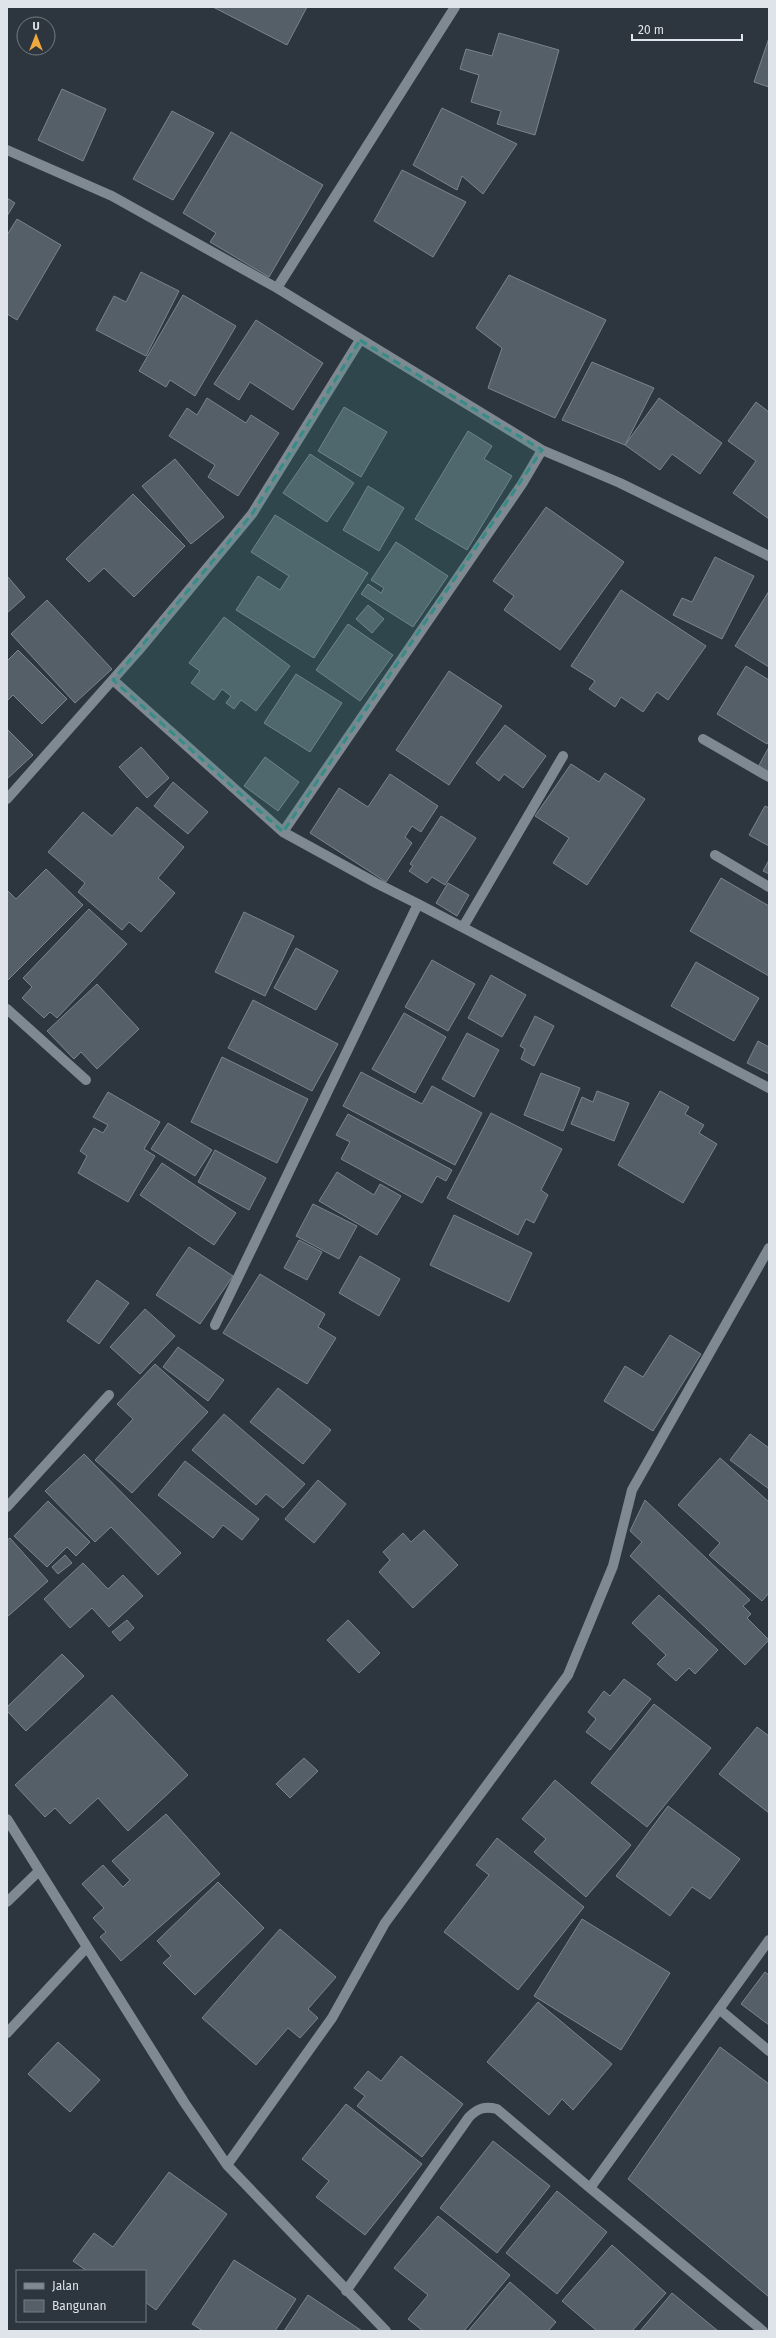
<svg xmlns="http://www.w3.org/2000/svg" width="776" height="2338" viewBox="0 0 776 2338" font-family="'Fira Sans',sans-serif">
<rect width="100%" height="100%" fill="#2d363e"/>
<!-- building -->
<path fill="#555f68" stroke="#79848d" d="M213,7H307L287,45Z
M499,33L559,50L535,135L497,124L501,111L471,102L479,75L460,69L466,49L492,56Z
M769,38V87L754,82Z
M62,89L106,109L83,161L38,140Z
M442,108L517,144L483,194L462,176L457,190L413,165Z
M172,111L214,133L173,200L133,179Z
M231,132L323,185L269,277L210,242L216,233L183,213Z
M402,170L466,202L433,257L374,221Z
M7,198L15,203L7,216Z
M17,219L61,245L17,320L7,314V235Z
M141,272L179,291L146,356L96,330L114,296L126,302Z
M509,275L606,320L555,418L488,388L502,348L476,328Z
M183,295L236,326L195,396L170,380L166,387L139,371Z
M256,320L323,363L293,410L250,382L239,400L214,384Z
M592,362L654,388L625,445L562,420Z
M207,398L246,423L251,415L279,433L238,496L208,477L215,465L169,436L187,408L197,415Z
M659,398L722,443L700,474L672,454L660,470L625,445Z
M756,402L769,412V519L733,493L756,461L728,441Z
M344,407L387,432L361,477L318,451Z
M468,431L492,446L484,459L512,476L467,550L415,519Z
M310,454L354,483L327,522L283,493Z
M175,459L224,517L191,544L142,486Z
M368,486L404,508L379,551L343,530Z
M133,494L185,546L134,597L104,568L89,582L66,559Z
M546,507L624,562L560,650L504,610L514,596L493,581Z
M275,515L368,573L314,658L236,610L258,576L280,590L289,576L251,552Z
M396,542L448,576L413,627L361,594L368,584L381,593L384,588L371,580Z
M715,557L754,576L722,639L673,615L682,598L692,602Z
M8,577L25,597L7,613V578Z
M621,590L706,646L668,700L657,692L643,712L621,697L615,707L589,689L595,681L571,666Z
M769,591V667L735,646Z
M47,600L112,669L75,703L11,634Z
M368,605L384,619L372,633L356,619Z
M224,617L290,666L256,711L241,700L234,709L226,703L231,696L222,689L214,700L191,683L200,671L189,663Z
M348,624L393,655L360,701L316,670Z
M18,650L67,699L42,724L13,695L7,701V661Z
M746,666L769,680V740L767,744L717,714Z
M449,671L502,706L449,785L396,750Z
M296,674L342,703L310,752L264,723Z
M505,725L546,756L523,788L504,774L499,781L476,763Z
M7,729L33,755L7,779Z
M141,747L169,778L147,798L119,767Z
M769,747V773L758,767Z
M265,757L299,782L278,811L244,786Z
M571,764L599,782L605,773L645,799L587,885L553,863L569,838L535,816Z
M390,774L438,806L421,832L412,826L405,837L412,843L386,882L310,833L339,788L368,807Z
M173,782L208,812L188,834L154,806Z
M765,806L769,808V846L749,835Z
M137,807L184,847L158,878L175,893L141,932L129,922L122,930L78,892L85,883L48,852L83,812L112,836Z
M441,816L476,838L445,885L432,877L427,883L409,871L413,866L410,864Z
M769,860V874L763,871Z
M46,869L83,905L7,981V890L16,899Z
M721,878L769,906V976L690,931Z
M448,883L469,895L457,916L436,903Z
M89,909L127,944L57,1018L50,1012L44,1018L22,998L32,987L23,978Z
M244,912L294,936L265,996L215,972Z
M296,948L338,971L316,1010L274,988Z
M432,960L475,984L448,1031L405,1007Z
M696,962L759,998L734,1041L671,1006Z
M491,975L526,995L502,1037L468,1018Z
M97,984L139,1029L97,1069L81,1052L74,1059L47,1031Z
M253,1000L338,1044L312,1091L228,1048Z
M404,1013L446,1037L415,1093L372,1069Z
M535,1016L554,1026L534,1066L521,1059L525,1049L520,1046Z
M467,1033L499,1050L474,1097L442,1079Z
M758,1041L769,1047V1074L747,1063Z
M222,1057L308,1099L277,1163L191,1122Z
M361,1072L422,1104L432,1086L482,1113L455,1165L343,1106Z
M541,1073L580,1088L563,1131L524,1115Z
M597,1091L629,1103L614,1141L571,1124L582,1097L593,1102Z
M660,1091L689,1107L685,1114L704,1125L699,1133L717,1144L683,1203L618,1165Z
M108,1092L160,1122L144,1149L155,1156L128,1202L78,1173L87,1156L80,1151L94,1128L103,1133L108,1125L93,1117Z
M491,1113L562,1149L541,1190L548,1195L534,1223L526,1219L518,1235L447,1198Z
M348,1114L452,1170L446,1181L437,1176L422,1203L341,1159L350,1142L336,1135Z
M168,1123L212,1150L195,1176L151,1149Z
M215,1150L266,1178L249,1210L198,1182Z
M162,1163L236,1213L214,1245L140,1195Z
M337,1172L374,1195L380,1184L401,1196L377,1235L319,1201Z
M313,1204L357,1226L339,1259L296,1236Z
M454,1215L532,1253L509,1302L430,1265Z
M299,1240L322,1252L307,1280L284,1268Z
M189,1247L233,1276L200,1324L156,1295Z
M360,1256L400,1279L379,1316L339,1293Z
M260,1274L325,1314L318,1327L336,1338L307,1384L223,1333Z
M97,1280L129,1303L99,1344L67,1321Z
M145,1309L175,1336L140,1374L110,1347Z
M670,1335L701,1354L653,1431L604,1401L625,1366L643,1377Z
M178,1347L224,1380L208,1401L163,1367Z
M155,1364L208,1412L132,1493L95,1460L133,1419L117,1404Z
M278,1388L331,1430L303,1464L250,1422Z
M224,1414L305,1484L283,1508L266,1494L256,1505L192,1450Z
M750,1434L769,1448V1489L730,1460Z
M84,1454L181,1553L158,1575L111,1527L95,1542L45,1491Z
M720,1458L769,1502V1593L762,1601L709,1555L720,1543L678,1505Z
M185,1461L259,1519L242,1540L223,1525L213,1538L158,1495Z
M318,1480L346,1504L314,1543L285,1519Z
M645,1500L750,1600L743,1606L751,1614L747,1618L769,1640L745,1665L630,1556L642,1542L630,1531Z
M48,1501L90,1542L76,1556L67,1547L47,1567L14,1536Z
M424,1530L458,1565L413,1608L379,1572L390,1560L383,1552L403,1533L411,1542Z
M10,1538L48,1581L7,1617V1540Z
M65,1555L72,1563L58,1574L52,1567Z
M83,1563L108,1589L123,1575L143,1596L109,1627L92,1608L70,1628L44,1599Z
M659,1595L718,1650L695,1674L689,1668L676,1681L657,1664L666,1655L632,1623Z
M127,1620L134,1628L120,1641L112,1632Z
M348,1620L380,1653L359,1673L327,1640Z
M62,1654L84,1676L26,1731L7,1711V1707Z
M624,1679L651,1699L610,1750L586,1732L596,1719L588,1712L604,1691L610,1696Z
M112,1695L188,1775L128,1831L98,1798L70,1824L55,1808L45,1817L15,1785Z
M654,1704L711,1748L647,1827L591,1783Z
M757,1727L769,1736V1813L719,1774Z
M304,1758L318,1771L290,1798L276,1784Z
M555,1780L631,1845L586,1897L534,1852L546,1839L522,1819Z
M668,1806L740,1859L710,1899L692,1887L670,1916L616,1876Z
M166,1814L220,1874L121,1961L100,1937L106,1932L93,1918L104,1908L82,1884L103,1865L123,1887L130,1880L112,1861Z
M497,1838L584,1907L518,1990L444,1932L489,1875L476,1865Z
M218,1882L264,1928L195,1995L163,1963L171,1956L157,1941Z
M582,1919L670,1973L621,2050L534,1996Z
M280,1929L336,1977L308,2009L318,2018L300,2038L288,2028L256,2065L202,2018Z
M765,1972L769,1975V2025L741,2004Z
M538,2002L612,2064L573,2110L562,2099L549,2115L487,2062Z
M58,2042L100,2080L70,2112L28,2074Z
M720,2047L769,2084V2297L628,2179Z
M401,2056L463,2104L422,2157L357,2106L365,2096L354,2088L368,2071L381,2081Z
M346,2104L422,2164L365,2235L316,2197L329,2181L302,2159Z
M493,2141L550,2186L497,2253L440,2208Z
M169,2172L227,2214L156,2310L145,2302V2271H87L73,2261L94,2233L113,2247Z
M557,2191L607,2232L557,2294L506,2253Z
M438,2216L510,2275L464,2331H423L408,2319L428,2295L394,2268Z
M612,2245L666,2293L632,2331H597L562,2301Z
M234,2260L296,2299L275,2331H203L192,2324Z
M510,2282L556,2322L548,2331H468Z
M672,2293L718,2331H640Z
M308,2295L362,2331H284Z"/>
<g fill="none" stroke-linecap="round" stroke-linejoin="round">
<!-- minor -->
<path stroke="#7e8992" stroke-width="10" d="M7,150L112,196L277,288L542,450L620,483L769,556
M277,288L455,7
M113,680L283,832L376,883L418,904
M703,739L769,777
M7,799L139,650L252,514L360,340
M283,832L522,484L542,450
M715,855L769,887
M463,927L563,756
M7,1009L86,1080
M215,1325L418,904L769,1088
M7,1507L109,1395
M7,1819L184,2102L227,2165L386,2331
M7,1902L39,1871
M719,2009L769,2051
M7,2033L87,1947
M227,2165L332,2018L385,1923L568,1675L613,1566L632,1490L769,1248
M590,2188L769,1940
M346,2291L469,2117C478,2108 485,2106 497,2109L590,2188L763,2331"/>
</g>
<!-- marked area -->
<path fill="#388c87" fill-opacity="0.2" stroke="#388c87" stroke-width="3" stroke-dasharray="8 5" stroke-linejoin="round" d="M360,340L542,450L283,832L113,680L252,514Z"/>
<!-- border -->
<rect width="776" height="2338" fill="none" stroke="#dee4e9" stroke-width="16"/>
<!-- legend -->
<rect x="16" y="2270" width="130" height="52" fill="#2d363e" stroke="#747c82"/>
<rect x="24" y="2283" width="20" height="6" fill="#7e8992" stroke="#747c82"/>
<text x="52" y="2290" font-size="12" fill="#dee4e9">Jalan</text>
<rect x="24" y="2300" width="20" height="12" fill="#555f68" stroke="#747c82"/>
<text x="52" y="2310" font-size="12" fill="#dee4e9">Bangunan</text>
<!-- north arrow -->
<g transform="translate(36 36)"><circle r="19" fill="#2d363e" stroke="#747c82"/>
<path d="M0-3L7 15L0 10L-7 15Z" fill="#efa73e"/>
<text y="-6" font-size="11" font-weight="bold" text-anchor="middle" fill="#dee4e9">U</text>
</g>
<!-- scale -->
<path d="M632 34v6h110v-6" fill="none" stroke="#dee4e9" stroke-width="2"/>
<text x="638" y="34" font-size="12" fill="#dee4e9" stroke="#2d363e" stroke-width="3" paint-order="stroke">20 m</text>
</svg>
